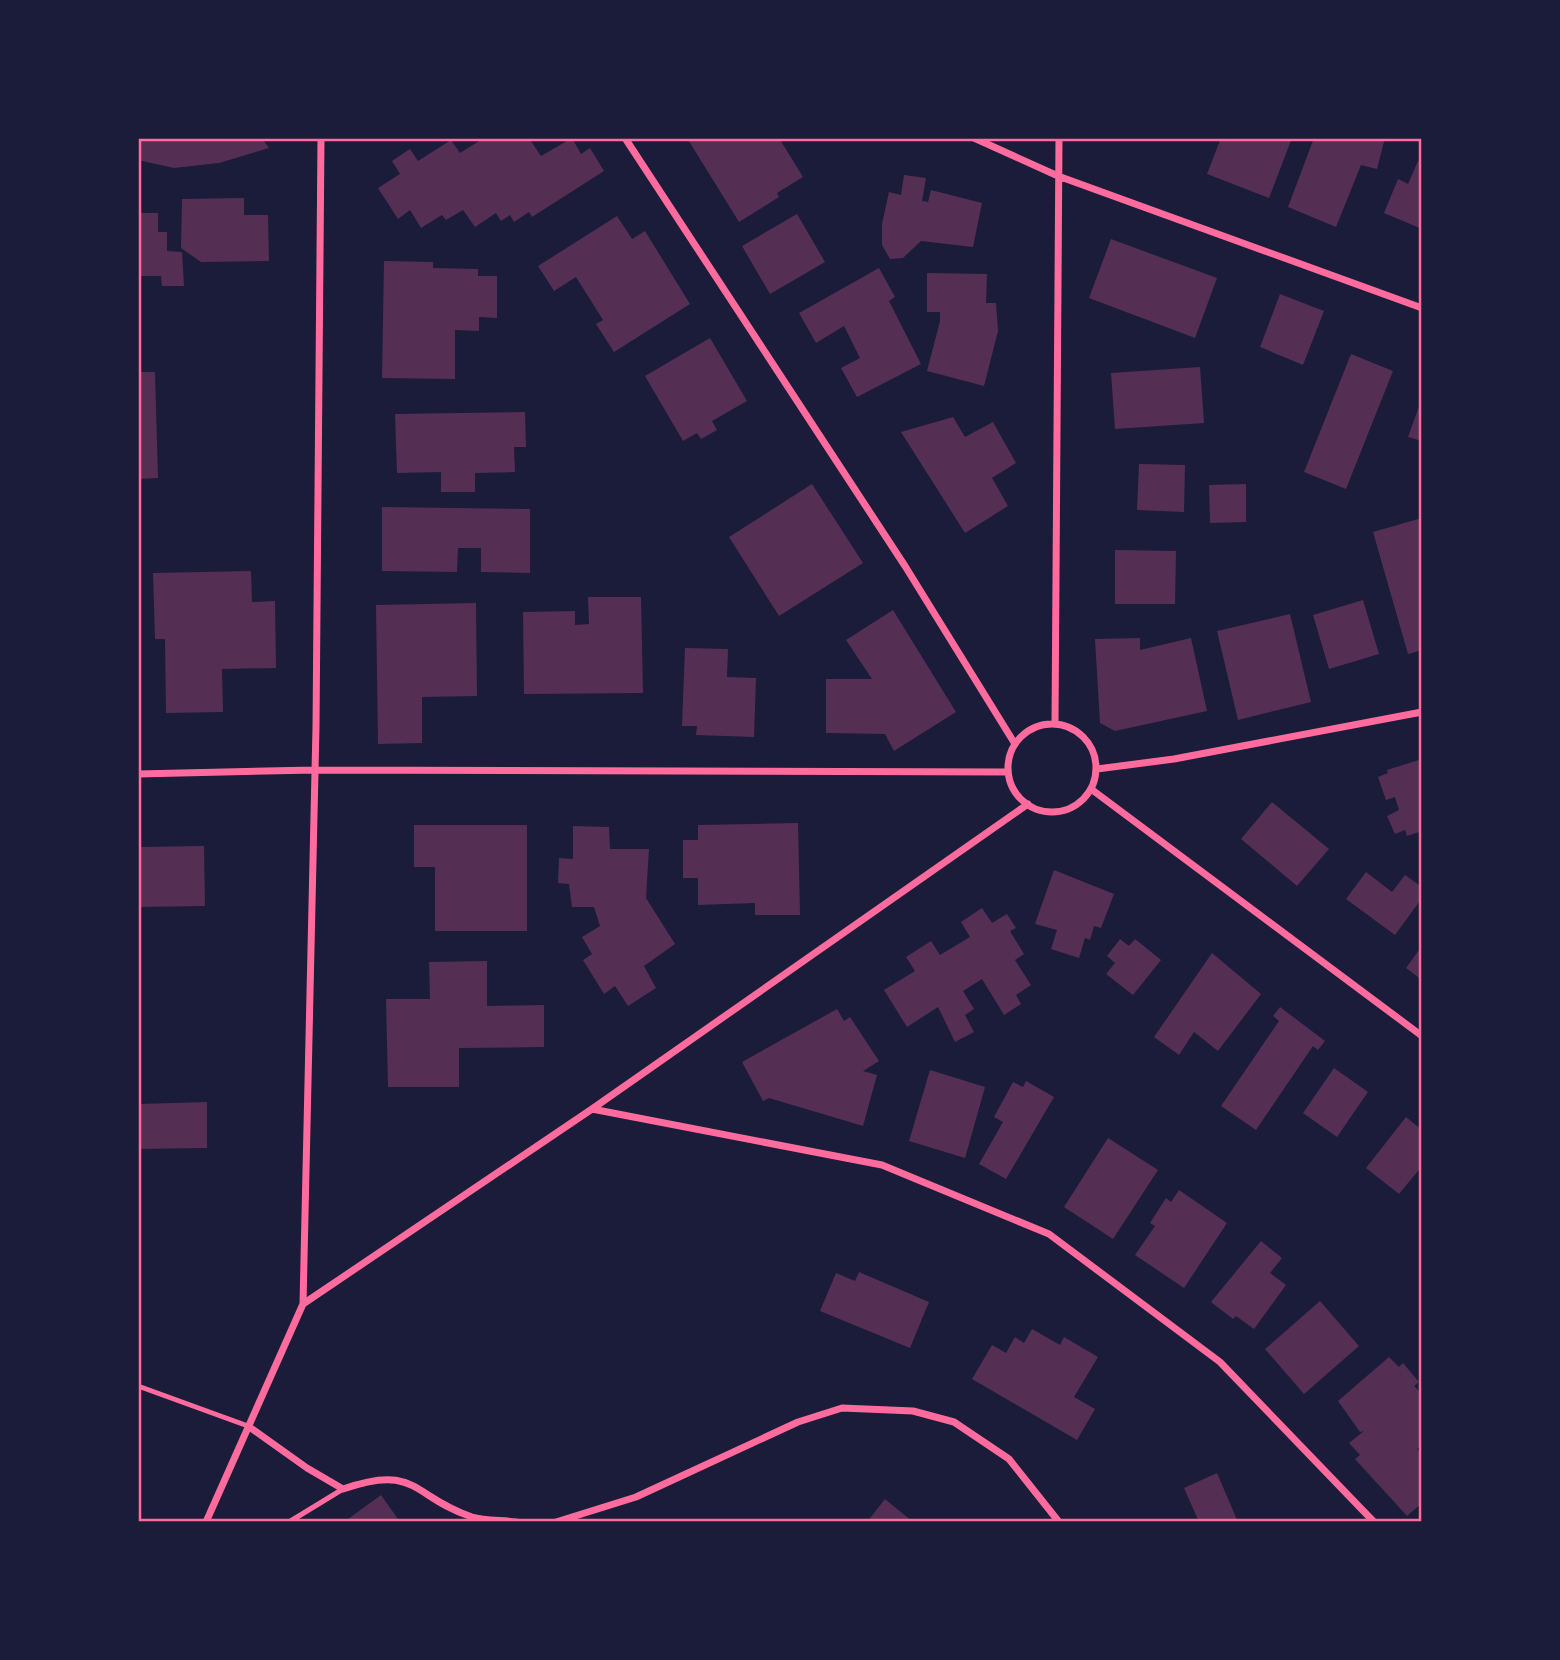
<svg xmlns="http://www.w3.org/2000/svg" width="1560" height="1660" font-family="'Roboto Condensed',sans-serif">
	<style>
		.building { fill: #542f53 }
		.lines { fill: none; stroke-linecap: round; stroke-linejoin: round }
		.service { stroke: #ff6b9d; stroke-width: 5 }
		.minor { stroke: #ff6b9d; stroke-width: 7 }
		.neatline { fill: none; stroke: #ff6b9d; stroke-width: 2.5 }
	</style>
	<rect width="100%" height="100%" fill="#1b1b3a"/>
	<path class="building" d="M138 138H262L269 148 219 163 174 168 138 160Z
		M484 138H529L541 156 572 138 581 154 590 148 604 171 532 217 529 212 514 222 510 215 501 221 496 213 475 227 463 210 446 220 442 215 421 228 410 210 398 219 378 188 400 174 392 161 410 149 418 161 451 140 460 153Z
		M687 138H779L803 177 777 193 779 197 739 222Z
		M1221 138H1292L1269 198 1207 174Z
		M1314 138H1385L1377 169 1361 165 1336 227 1288 207Z
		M1418 161 1422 163V229L1384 213 1398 179 1408 184Z
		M904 175 926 178 922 201 928 202 931 190 982 203 973 247 921 241 903 258 890 259 882 245V224L889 192 901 195Z
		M244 198V215H268L269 261 201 262 181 248 182 199Z
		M138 213H158V232H167V251L182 252 184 286H162L161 276H138Z
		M797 214 825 262 770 294 742 246Z
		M617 216 632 239 645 231 690 304 614 352 596 324 603 320 576 277 554 291 538 266Z
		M1111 239 1217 278 1195 338 1089 298Z
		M384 261 433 262V268L478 269V276H497V318L479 317V331L455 330V379L382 378Z
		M879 268 895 297 889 301 921 364 857 397 841 368 860 358 844 326 816 343 799 313Z
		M927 273 987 274 986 303H996L998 331 984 386 927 371 940 321V312H927Z
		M1280 294 1324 311 1303 365 1260 347Z
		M710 338 747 401 712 421 717 430 701 439 697 433 683 441 645 376Z
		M1351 354 1393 371 1346 489 1304 472Z
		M1200 367 1204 423 1115 429 1111 373Z
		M138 372H155L158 478 138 479Z
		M1422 398V441L1408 437Z
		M525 412 526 447H514L515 472 475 473V492H441V472L397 473 395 414Z
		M953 417 965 437 993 422 1016 463 992 478 1008 506 965 533 901 432Z
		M1139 464 1185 465 1184 512 1137 510Z
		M812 484 863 563 779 616 729 537Z
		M1246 484V522L1210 523 1209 485Z
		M382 507 530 509V573L481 572V548H458L457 572 382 571Z
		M1422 518V650L1408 654 1373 532Z
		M1115 550 1176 551 1175 604H1115Z
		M251 571 252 602 275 601 276 668 222 669 223 712 166 713 165 639H155L153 573Z
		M588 597H641L643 693 524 694 523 612 575 611V625L589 624Z
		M1363 600 1379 654 1329 669 1313 615Z
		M476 603 477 696 422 697V743L378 744 376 605Z
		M893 610 956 712 894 751 885 734 826 733V679H872L846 640Z
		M1290 614 1311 702 1238 720 1217 631Z
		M1140 638V650L1191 638 1207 711 1115 731 1100 723 1095 639Z
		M685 648 728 649 727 677 756 678 754 737 696 735 697 726H682Z
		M1422 759V831L1407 836 1405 830 1395 834 1387 816 1399 810 1395 797 1386 800 1378 777 1388 773 1387 770Z
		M1272 802 1329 849 1297 886 1241 839Z
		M798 823 800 915H755V903L698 905V878H683V840H698V825Z
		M414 825H527V931H435V867H414Z
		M573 826 609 827 610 849H649L646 898 675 944 644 966 656 988 628 1006 615 986 604 994 583 960 592 954 582 937 600 926 594 907H572L569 884 558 883 559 858 573 859Z
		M204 846 205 906 138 907V847Z
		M1054 870 1114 894 1101 928 1094 926 1090 940 1085 938 1079 958 1051 949 1057 930 1035 924Z
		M1366 872 1392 892 1405 875 1422 887V898L1395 935 1346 899Z
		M982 908 992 923 1007 914 1016 928 1010 931 1024 954 1015 960 1031 985 1016 995 1021 1004 1004 1015 982 979 963 991 974 1009 965 1015 974 1032 955 1042 938 1007 907 1027 884 990 915 971 906 957 931 941 940 955 970 937 961 922Z
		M1120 939 1129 946 1135 939 1161 960 1133 995 1106 974 1115 963 1107 956Z
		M1422 946V980L1406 968Z
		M1212 953 1261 994 1218 1051 1194 1032 1179 1055 1154 1037Z
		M487 961V1006L544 1005V1047L459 1048V1087H388L386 999H430L429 962Z
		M1280 1007 1325 1041 1318 1050 1313 1046 1256 1130 1221 1106 1279 1021 1273 1016Z
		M837 1009 844 1021 850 1017 879 1061 863 1071 877 1075 863 1126 769 1098 763 1101 742 1062Z
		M1334 1068 1368 1092 1337 1137 1303 1113Z
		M930 1070 985 1087 965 1158 909 1141Z
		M1026 1081 1054 1097 1006 1179 979 1164 1003 1122 994 1117 1013 1082 1023 1087Z
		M207 1102V1148L138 1149V1104Z
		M1406 1117 1422 1130V1166L1399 1194 1366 1168Z
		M1108 1138 1158 1170 1113 1239 1064 1207Z
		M1179 1190 1227 1223 1184 1288 1135 1255 1155 1226 1150 1223 1166 1198 1171 1202Z
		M1261 1241 1282 1258 1270 1273 1286 1285 1254 1329 1236 1316 1233 1319 1211 1302Z
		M859 1272 929 1302 910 1348 820 1311 836 1273 855 1281Z
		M1320 1301 1359 1346 1304 1394 1265 1349Z
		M1032 1329 1060 1345 1064 1337 1098 1357 1074 1397 1095 1409 1077 1440 972 1379 992 1345 1006 1353 1015 1337 1024 1343Z
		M1389 1357 1399 1367 1403 1363 1419 1382 1414 1386 1422 1394V1444L1417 1449 1422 1454V1503L1407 1516 1355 1459 1360 1455 1349 1443 1364 1431 1360 1432 1338 1401Z
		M1217 1473 1238 1522H1199L1184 1488Z
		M381 1495 400 1522H344Z
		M885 1499 913 1522H867Z"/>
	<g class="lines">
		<path class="service" d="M138 1386 248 1426
			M289 1522 343 1489"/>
		<path class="minor" d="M625 138 905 566 1015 744
			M974 138 1058 176 1422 308
			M1055 723 1059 138
			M1008 768a44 44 0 1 1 88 0a44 44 0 1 1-88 0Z
			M1097 769 1174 759 1422 712
			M138 774 314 770 1008 772
			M1091 789 1422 1036
			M592 1109 882 1165 1049 1234 1220 1362 1374 1522
			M303 1304 592 1109 1028 804
			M248 1426 307 1468 343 1489C417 1463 412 1497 472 1517 485 1521 502 1520 516 1522
			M206 1522 303 1304 316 727 321 138
			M556 1522 636 1497 798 1422 842 1408 913 1411 954 1422 1009 1459 1059 1522"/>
	</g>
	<rect width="1560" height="1660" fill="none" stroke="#1b1b3a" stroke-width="280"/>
	<rect x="140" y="140" width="1280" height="1380" class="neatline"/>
</svg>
